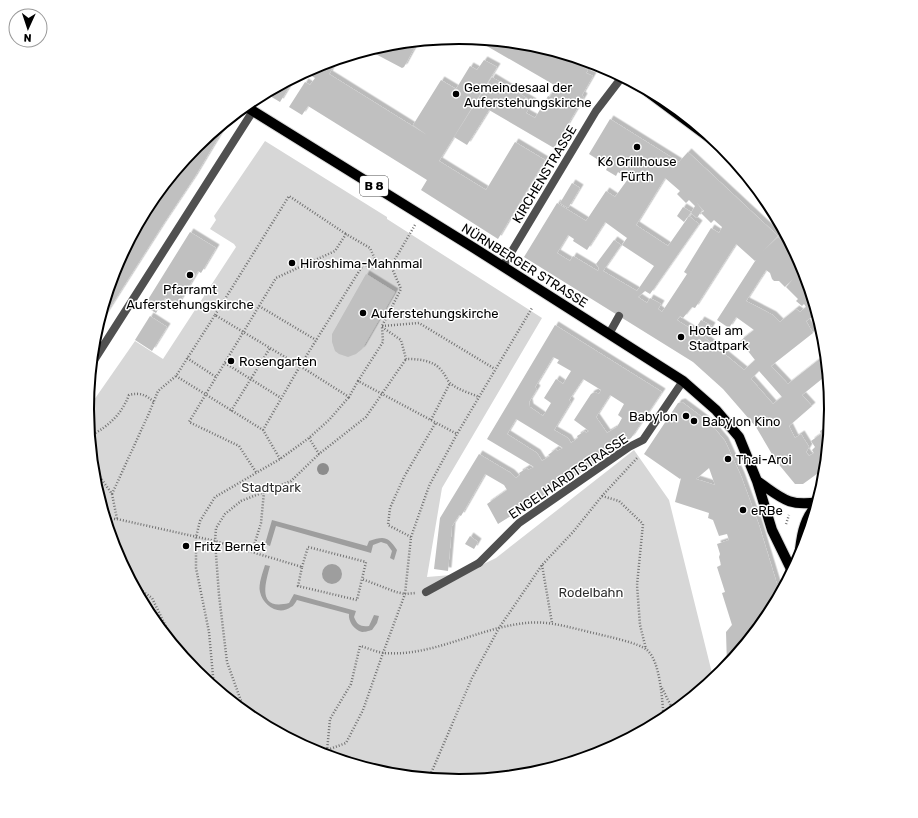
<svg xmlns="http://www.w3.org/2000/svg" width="918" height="818" font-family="Rubik,sans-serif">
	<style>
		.green { fill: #d7d7d7 }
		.water { fill: #9e9e9e }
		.building { fill: #c0c0c0; fill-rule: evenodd; filter: url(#shadow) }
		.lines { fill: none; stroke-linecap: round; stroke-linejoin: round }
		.primary-casing { stroke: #dbdbdb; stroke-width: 12 }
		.path { stroke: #727272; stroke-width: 2.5; stroke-dasharray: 1 2; stroke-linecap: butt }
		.lane { stroke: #505050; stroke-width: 8 }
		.street { stroke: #505050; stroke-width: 8 }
		.primary { stroke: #000; stroke-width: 10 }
		.tree { fill: #8c8c8c }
		.poi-dot { fill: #000; stroke: #fff; stroke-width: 1.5 }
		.labels { text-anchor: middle; stroke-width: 3; stroke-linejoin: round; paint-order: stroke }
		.shield { fill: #fff; stroke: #4c4c4c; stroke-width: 1 }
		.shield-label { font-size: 12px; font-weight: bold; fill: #000 }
		.poi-label { font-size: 13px; fill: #000; stroke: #fff; text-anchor: start }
		.street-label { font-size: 13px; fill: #000; stroke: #fff }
		.park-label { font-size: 13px; fill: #2e2e2e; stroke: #fff }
		.rim { fill: none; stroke: #000; stroke-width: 2 }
	</style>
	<defs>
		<filter id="shadow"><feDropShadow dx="3.5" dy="-3.5" stdDeviation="0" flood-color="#0004"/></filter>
	</defs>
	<rect width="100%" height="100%" fill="#fff"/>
	<path class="green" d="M265 141 387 217V219L542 318 442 488 427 577 463 574 496 558 634 450 669 500 712 673 716 677 665 718 601 753 531 774 459 781 452 780 386 774 316 753 252 718 196 672 150 615 115 551 94 481 87 410 135 341 163 359 236 247 234 244 210 229 216 220 214 216Z"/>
	<path class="water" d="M272 520 367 546 369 541C384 536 388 536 397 550L394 560 390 558 392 551 387 544 381 542 373 545 371 553 276 526 270 546 265 544Z
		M322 574a10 10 0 1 1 20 0a10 10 0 1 1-20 0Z
		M265 565 270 566C265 584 257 611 289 603L294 594 356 611 354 617C357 625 361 627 369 626L374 615 379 616 377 623 372 630C369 631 364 632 362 632 354 630 348 621 349 614L297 600C296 601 294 606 291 607 279 616 263 606 260 592 258 584 263 572 265 565Z"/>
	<path class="building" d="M459 37 466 38 463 43 453 38Z
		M473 38 532 44 555 51 588 70 586 73 593 76 582 95 584 97 554 148 489 110 467 145 454 137 492 77 533 102 526 113 535 118 548 96 550 97 556 86Z
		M418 41 404 67 402 68 368 50 387 44Z
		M343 57 341 61 338 59 329 74 427 135 413 125 441 80 456 89 470 66 477 70 484 60 497 67 439 161 486 190 515 142 545 160 498 239 421 190 427 180 308 106 302 115 289 107 305 82 310 85 315 78 307 73 310 69 317 65Z
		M295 77 280 102 265 93 268 91Z
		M230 118 194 178 162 226 97 328 115 266 150 202 178 167 182 170 198 144Z
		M610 119 679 162 688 152 778 236 763 251 778 237 795 253 803 267 818 318 815 315 806 321 813 333 771 366 788 384 826 354 828 374 802 395 812 406 789 426 795 438 801 434 809 447 806 452 809 456 814 453 812 450 815 447 811 441 821 434 820 431 830 424 825 468 803 484H795L776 461 756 427 723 389 693 362 524 257 557 203 586 221 606 191 615 197 628 179 618 172 616 176 606 170 608 166 589 154ZM665 178 680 191 677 194 686 203 689 200 695 206 691 213 697 218 702 210 697 203 704 211 701 213 711 223 714 220 722 227 719 233 711 228 684 272 687 274 662 312 658 309 661 304 650 298 647 303 638 297 645 291 650 294 699 224 689 216 668 246 636 225ZM605 222 627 238 622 245 654 266 637 291 603 271 621 245 614 240 596 264 599 268 598 271 573 256 570 261 557 253 568 235 574 239 573 241 587 250ZM736 244 755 261 757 258 717 320 729 328 736 317 754 330 740 341 755 360 744 370 705 338 712 326 701 320 694 331 677 320 680 316 683 318 692 307 695 308ZM766 270 770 273 772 279 774 281H779L785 287 793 279 786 287 798 299 796 301 802 306 804 304 806 307 800 312 796 309 780 322 773 315 746 301ZM759 371 782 397 773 404 751 379Z
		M572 183 580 188 568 208 560 203Z
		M683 207 691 212 684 222 677 216Z
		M190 232 216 248 201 273 198 271 177 306 165 298 156 313 144 306Z
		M366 274 395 292 362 349 356 354 348 357 339 354 335 351 332 342V334Z
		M150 316 167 327 152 351 135 340Z
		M555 325 662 392 631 438 580 473 498 524 487 504 507 490 504 485 485 474 461 516 459 515 452 526 448 571 434 569 440 518 479 454 511 473 516 478 520 475 519 473 527 468 528 470 534 467 487 439ZM553 357 559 360 557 363 571 371 563 384 556 379 544 398 551 403 543 416 530 407 529 402 537 389 535 387ZM583 379 601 390 599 394 595 392 591 394 574 420 589 431 586 433 585 431 577 436 578 438 571 443 568 438 554 430 571 402 569 400ZM610 395 624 404 618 415 622 418 617 427 607 433 596 417ZM516 419 534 430 563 448 557 451 556 449 548 455 550 456 542 461 537 453 507 434Z
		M682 402 710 423 725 441 741 476 759 525 780 594 768 616 727 666 726 632 732 625 722 593 725 592 717 567 721 565 719 557 720 554 717 544 729 540 727 534 719 536 713 520 708 518 709 513 675 502 681 478 680 479 644 454 678 403ZM709 468 715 485 696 479Z
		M470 536 478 542 474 549 465 544Z"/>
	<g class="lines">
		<g class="primary-casing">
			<path id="primary" d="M622 77 644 89 718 144 728 153
				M245 106 474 248 683 381 716 410 739 437 757 481 772 530 792 571
				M757 481C781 497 787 507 818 502
				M799 558C801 539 803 520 816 506"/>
		</g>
		<path class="path" d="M415 225 391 266 363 265 300 366 349 397 358 381 457 434
			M259 306 316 340
			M215 315 289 196 346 234
			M382 326 419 323 495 369
			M382 327 401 340 406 359C418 359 433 360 441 370 445 374 447 380 450 383 458 390 470 393 479 397
			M187 358 216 377
			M225 363 281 398
			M176 376 263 430 280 459
			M358 381 383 342 382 326 401 289 391 266
			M231 411 270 348
			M431 420 450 383
			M90 436C109 426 121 415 129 395 140 392 146 395 154 402
			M309 438 319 454 366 417 406 359
			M93 467 112 494 117 519
			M256 472 239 446 189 422 276 278 335 251 346 234 370 248 378 266
			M112 494 150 411 158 391 176 376 215 315 300 366 263 430
			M602 496 619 501 643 524 637 585 640 625 646 649
			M105 519H117L215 541 302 567 298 586 357 600 362 579 396 592 405 594 411 537 429 486 457 434 532 308
			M786 524 789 515
			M411 537 388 525 390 508 404 477 436 422
			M252 552 261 523 264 492 291 481 319 454
			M542 565 552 623
			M302 567 308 547 366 562 362 579
			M133 584 152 598 172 639 171 642
			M214 687 209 632 196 568V537L200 521 215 497 280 459 309 438 329 420 349 397
			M662 688 674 712
			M245 712 227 662 219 595 215 541 216 528 225 514 241 501 264 492
			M327 751 330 719 351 684 360 646C368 648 376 652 384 653 433 657 477 628 526 623 550 620 574 629 598 634 609 637 639 643 647 650 661 662 662 702 664 719
			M319 753 346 743 363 710 383 653 405 594 415 593
			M429 778 472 678 499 628 542 565 573 532 602 496 638 457"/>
		<path class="lane" d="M609 334 619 316
			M426 592 479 563"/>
		<path class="street" d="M503 266 596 111 622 77 598 64
			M91 365 253 111
			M479 563 519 523 629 447 643 440 683 381"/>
		<use href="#primary" class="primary"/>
	</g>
	<circle class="tree" cx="323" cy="469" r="6"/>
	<g class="poi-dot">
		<circle cx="456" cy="94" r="4"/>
		<circle cx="637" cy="147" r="4"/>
		<circle cx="292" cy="263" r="4"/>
		<circle cx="190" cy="275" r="4"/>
		<circle cx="363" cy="313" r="4"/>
		<circle cx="681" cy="337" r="4"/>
		<circle cx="231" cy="361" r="4"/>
		<circle cx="686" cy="416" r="4"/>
		<circle cx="694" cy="421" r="4"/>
		<circle cx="728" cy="459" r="4"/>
		<circle cx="743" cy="510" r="4"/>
		<circle cx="186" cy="546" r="4"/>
	</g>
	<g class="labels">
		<rect class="shield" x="360" y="176" width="28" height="20" rx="3"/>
		<g class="shield-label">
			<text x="374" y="190">B 8</text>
		</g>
		<g class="poi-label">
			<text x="464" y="92">Gemeindesaal der<tspan x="464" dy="15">Auferstehungskirche</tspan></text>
			<text x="637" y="166" text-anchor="middle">K6 Grillhouse<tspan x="637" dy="15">Fürth</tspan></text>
			<text x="300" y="268">Hiroshima-Mahnmal</text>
			<text x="190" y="294" text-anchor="middle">Pfarramt<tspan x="190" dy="15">Auferstehungskirche</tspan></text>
			<text x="371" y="318">Auferstehungskirche</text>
			<text x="689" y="335">Hotel am<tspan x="689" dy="15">Stadtpark</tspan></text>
			<text x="239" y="366">Rosengarten</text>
			<text x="678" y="421" text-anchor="end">Babylon</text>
			<text x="702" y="426">Babylon Kino</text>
			<text x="736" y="464">Thai-Aroi</text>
			<text x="751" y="515">eRBe</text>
			<text x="194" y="551">Fritz Bernet</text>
		</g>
		<g class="street-label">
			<text transform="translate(544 174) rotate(-59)" y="5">KIRCHENSTRASSE</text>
			<text transform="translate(525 265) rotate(32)" y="5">NÜRNBERGER STRASSE</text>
			<text transform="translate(568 476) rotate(-34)" y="5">ENGELHARDTSTRASSE</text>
		</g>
		<g class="park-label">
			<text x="271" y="492">Stadtpark</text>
			<text x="591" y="597">Rodelbahn</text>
		</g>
	</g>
	<path d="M0 0H918V818H0ZM94 409a365 365 0 1 1 730 0a365 365 0 1 1-730 0Z" fill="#fff" fill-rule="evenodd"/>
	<path class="rim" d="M94 409a365 365 0 1 1 730 0a365 365 0 1 1-730 0Z"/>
	<g transform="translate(28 28) rotate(183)"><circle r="19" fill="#ffffff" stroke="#999999"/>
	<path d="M0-3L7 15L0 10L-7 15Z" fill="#000000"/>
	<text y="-6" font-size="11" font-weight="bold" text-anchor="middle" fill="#000000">N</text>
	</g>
</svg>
